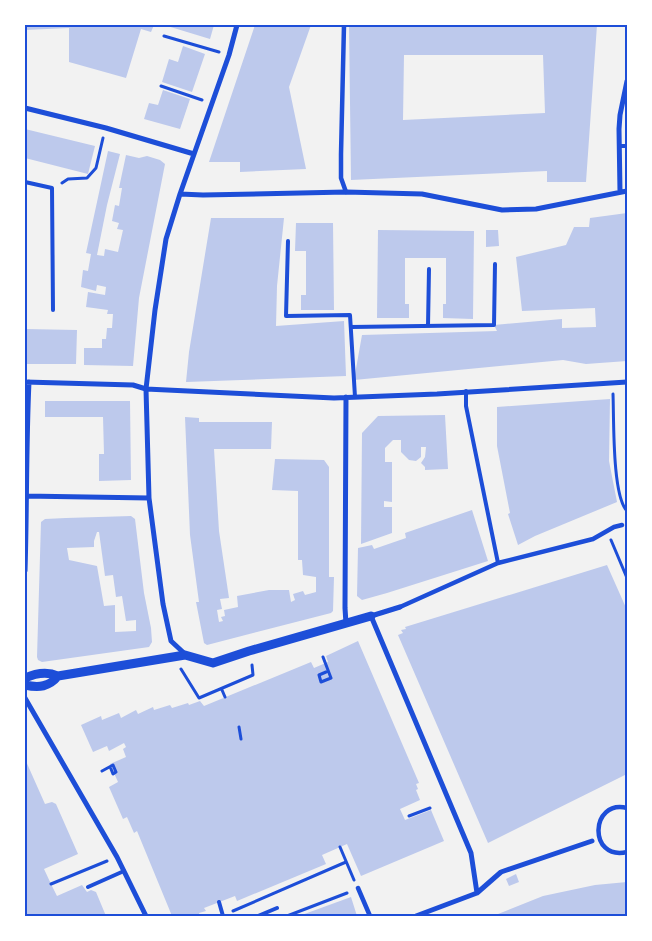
<svg xmlns="http://www.w3.org/2000/svg" width="652" height="941" font-family="'Varela Round',sans-serif">
	<style>
		.building { fill: #bdc9ec; fill-rule: evenodd }
		.lines { fill: none; stroke-linecap: round; stroke-linejoin: round }
		.path { stroke: #1d4ed8; stroke-width: 3 }
		.service { stroke: #1d4ed8; stroke-width: 4 }
		.pedestrian { stroke: #1d4ed8; stroke-width: 4.5 }
		.minor { stroke: #1d4ed8; stroke-width: 5 }
		.tertiary { stroke: #1d4ed8; stroke-width: 9 }
		.neatline { fill: none; stroke: #1d4ed8; stroke-width: 2 }
	</style>
	<rect width="100%" height="100%" fill="#f2f2f2"/>
	<path class="building" d="M25 25H154L151 32 141 29 126 78 69 62V28L25 30Z
		M164 25H214L210 39Z
		M255 25H311L289 87 306 169 240 172V162H209Z
		M349 25H597L586 182H547V171L351 180ZM404 55H543L545 113 403 120Z
		M183 46 205 54 192 92 162 82 169 59 178 62Z
		M163 90 190 99 180 129 144 119 149 103 158 105Z
		M25 129 95 146 88 174 25 158Z
		M108 151 120 154 107 205 97 255 104 256 105 249 118 252 123 230 117 229 119 223 112 221 115 205 119 206 122 188H119L126 155 139 158 147 156 160 160 165 164 139 298 133 366 84 365V348H102V339H106L107 328H112L113 314H107L108 310 86 307 88 292 105 295 106 287 97 285 96 291 81 287 83 270 88 271 91 254 86 253Z
		M627 213V361L586 364 563 360 354 380 362 335 497 331 494 325 562 319V328L596 327 595 308 522 311 516 257 566 245 574 227H589L590 218Z
		M211 218H284L277 286 276 326 344 321 346 376 186 382 189 352Z
		M296 223H333L334 310H301V295H306V251H295Z
		M378 230 474 231 473 319 443 318V304H446V258H405V304H409V318H377Z
		M486 230H498L499 246 486 247Z
		M25 329 77 330 76 364H25Z
		M610 399 609 461 617 502 535 536 518 545 508 514 510 513 497 446V407Z
		M45 401H130L131 480 99 481V454H104L103 417H45Z
		M445 415 448 469 425 470V467L421 463 425 457 426 447H421V457L416 461 409 460 401 452V440H393L385 448V462H392V502L384 501V507H392V533L361 544 362 433 378 416Z
		M185 417 199 418V422H272L271 449H214L219 531 229 598 220 599 222 609 217 610 219 622 223 621 221 617 225 616 224 610 238 607 237 596 269 590H289L291 602 295 600 293 594 303 591 305 595 316 592V577L303 575 302 560H298V491L272 490 275 459 324 460 329 467V577H334L333 611 331 613 207 645 204 643 196 602H199L190 535Z
		M472 510 488 561 387 593 362 600 357 596 358 548 372 545 374 549 406 538 405 533Z
		M131 516 135 519 144 593 151 628 152 642 149 647 42 662 38 660 37 657 41 522 45 519 66 518ZM97 532H99L105 576 113 575 116 597 122 596 126 621 136 620V631L115 632V605L104 606 97 566 69 560 67 548 94 547V541Z
		M607 565 627 610V774L488 843 398 635 403 633 401 630 406 629 405 627Z
		M358 641 419 783 416 784 418 789 416 790 420 800 400 809 405 820 431 810 444 841 361 876 347 844 322 855 326 864 237 901 235 896 204 908 206 911 199 913 200 916H172L137 831 134 833 127 817 123 819 109 787 118 782 110 764 126 757 123 749 126 747 124 743 109 751 107 746 93 752 81 725 101 716 102 720 119 713 121 718 136 710 138 714 153 707 154 710 170 705 172 708 188 703 189 705 200 701 204 706 311 662 314 668 328 662 326 656Z
		M25 759 45 804 52 802 56 804 78 854 44 869 51 884 57 896 82 885 87 892 91 890 96 892 106 916H25Z
		M516 874 519 882 509 886 506 879Z
		M627 882V916H493L543 896 595 885Z
		M351 897 357 916H299Z"/>
	<g class="lines">
		<path class="path" d="M164 36 219 52
			M161 86 202 100
			M62 183 68 179 87 178 96 168 103 138
			M613 394C614 418 612 496 627 511
			M611 540 627 578
			M323 657 331 678 321 682 319 675 326 672
			M181 669 199 698 253 675 252 665
			M222 690 225 697
			M239 727 241 739
			M102 771 113 765 116 772 113 774 111 769
			M409 816 430 808
			M340 847 354 880
			M51 884 107 861
			M233 911 346 862
			M287 916 347 893"/>
		<path class="service" d="M619 146H627
			M25 182 52 188 53 310
			M288 241 286 316 350 315 355 397
			M428 326 429 269
			M351 327 494 325 495 264
			M466 391V406L498 563
			M88 887 124 871
			M219 902 223 916
			M258 916 277 908"/>
		<path class="pedestrian" d="M344 25 341 154V178L346 192
			M400 607 498 563 593 539 614 527 622 525
			M627 808C590 799 588 861 627 852
			M358 888 370 916"/>
		<path class="minor" d="M25 108 106 128 194 154
			M620 192 619 129 620 115 627 81
			M180 194 203 195 346 192 422 194 502 210 536 209 627 191
			M25 382 133 385 146 389 334 398 437 394 627 382
			M25 496 149 498
			M25 571C27 508 26 445 29 382
			M400 607 371 616 471 853 477 893
			M346 624 345 608 346 397
			M185 654 171 641 163 604 149 498 146 389 155 310 166 239 180 194 229 55 237 25
			M25 698 117 857 146 916
			M416 916 477 893 501 872 592 841"/>
		<path class="tertiary" d="M25 678C36 673 47 671 58 676L185 655 213 663 249 651 371 616
			M25 685C39 688 49 687 58 676"/>
	</g>
	<rect width="652" height="941" fill="none" stroke="#ffffff" stroke-width="52"/>
	<rect x="26" y="26" width="600" height="889" class="neatline"/>
</svg>
